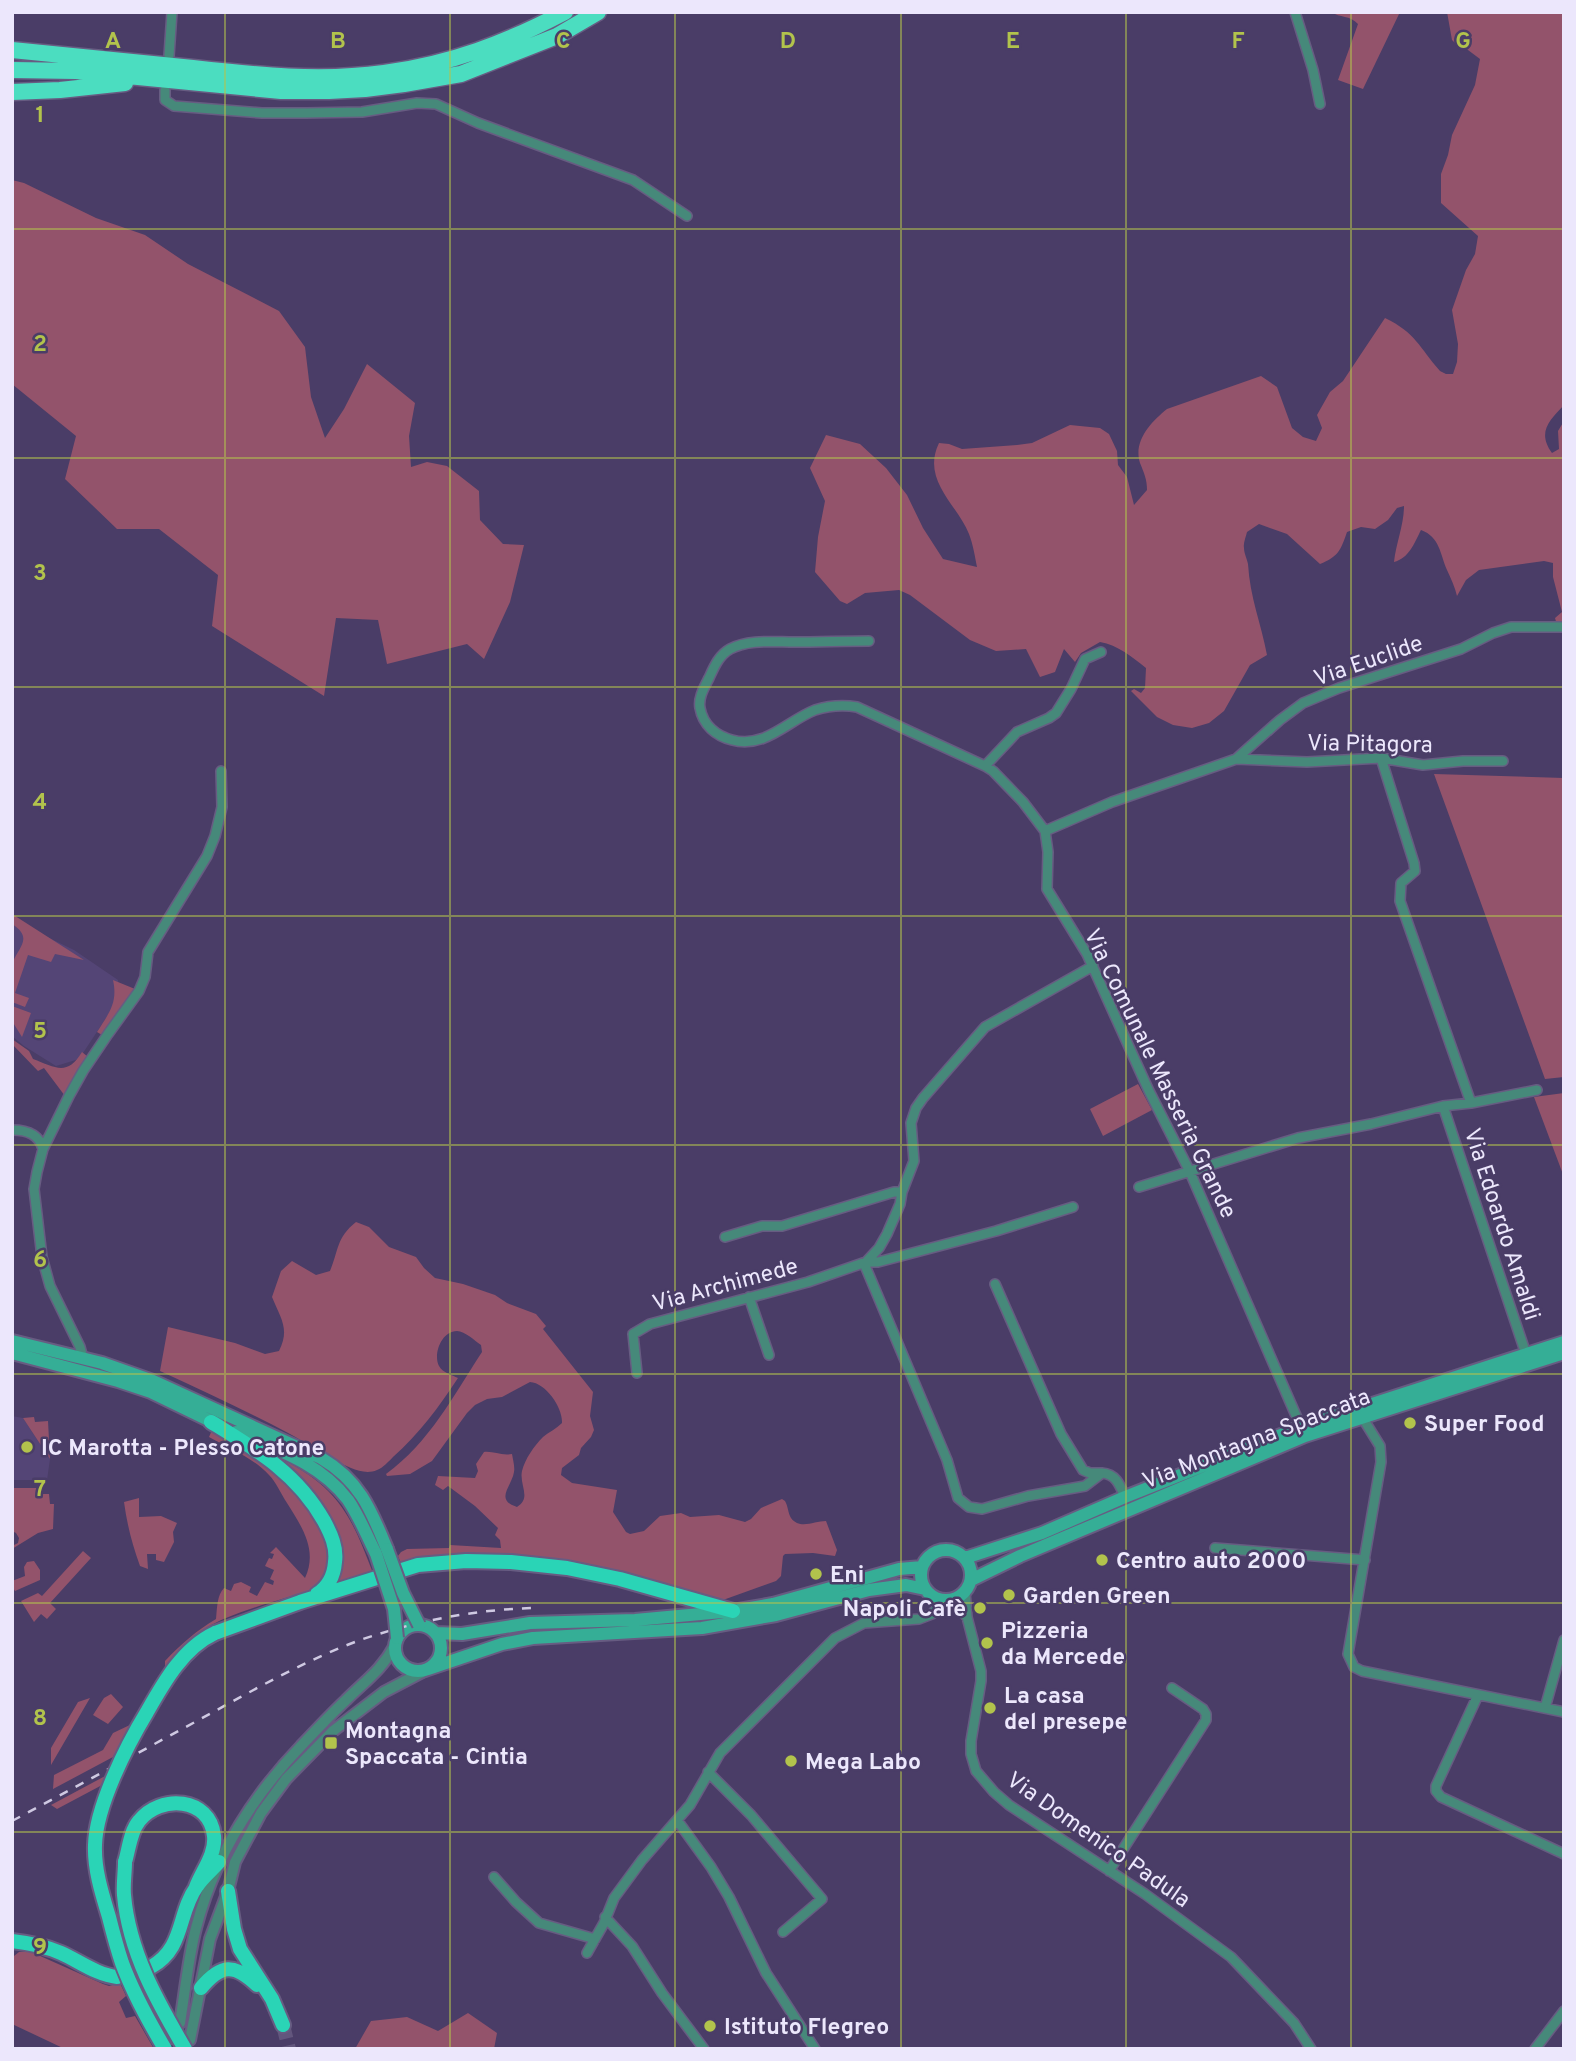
<svg xmlns="http://www.w3.org/2000/svg" width="1576" height="2061" font-family="Overpass,sans-serif">
	<style>
		.built { fill: #544576 }
		.green { fill: #93536b }
		.lines { fill: none; stroke-linecap: round; stroke-linejoin: round }
		.trunk-tunnel { stroke: #62567d; stroke-width: 14; stroke-dasharray: 14 7; stroke-linecap: butt }
		.minor-casing { stroke: #675c82; stroke-width: 12 }
		.tertiary-casing { stroke: #675c82; stroke-width: 14 }
		.secondary-casing { stroke: #675c82; stroke-width: 16 }
		.trunk-casing { stroke: #675c82; stroke-width: 18 }
		.motorway-casing { stroke: #675c82; stroke-width: 19 }
		.minor { stroke: #46897a; stroke-width: 9 }
		.tertiary { stroke: #46897a; stroke-width: 10 }
		.secondary { stroke: #35ae96; stroke-width: 12 }
		.trunk { stroke: #2ad4b6; stroke-width: 14 }
		.motorway { stroke: #4bddc0; stroke-width: 16 }
		.rail { stroke: #cfc9e2; stroke-width: 2.5; stroke-dasharray: 9 9; stroke-linecap: butt }
		.secondary-bridge-casing { stroke: #675c82; stroke-width: 16; stroke-linecap: butt }
		.trunk-bridge-casing { stroke: #675c82; stroke-width: 18; stroke-linecap: butt }
		.secondary-bridge { stroke: #35ae96; stroke-width: 12 }
		.trunk-bridge { stroke: #2ad4b6; stroke-width: 14 }
		.grid { fill: none; stroke: #b2c34c; stroke-width: 2; stroke-opacity: 0.55 }
		.poi-dot { fill: #b2c34c; stroke: #4a3d67; stroke-width: 2.5 }
		.labels { text-anchor: middle; stroke-width: 5; stroke-linejoin: round; paint-order: stroke }
		.street-label { font-size: 23px; fill: #ece7fc; stroke: #4a3d67 }
		.poi-label { font-size: 23px; font-weight: bold; fill: #ece7fc; stroke: #4a3d67; text-anchor: start }
		.grid-label { font-size: 23px; text-anchor: middle; font-weight: bold; fill: #b2c34c; stroke: #4a3d67; stroke-width: 5; stroke-linejoin: round; paint-order: stroke }
	</style>
	<rect width="100%" height="100%" fill="#4a3d67"/>
	<path class="built" d="M12 920 74 950 118 980 120 997 79 1059 56 1066 24 1046 12 1036Z
		M12 1416 23 1418 50 1459 47 1480H12Z"/>
	<path class="green" d="M1331 12H1400L1363 89 1338 80 1358 24C1350 15 1340 18 1331 12Z
		M1447 12H1564V405C1549 421 1537 432 1552 453L1559 449 1558 431 1564 421V625H1557L1555 618 1562 612 1553 577V563L1544 561 1479 570 1466 580 1457 596C1455 587 1451 579 1447 570 1440 554 1440 537 1421 530 1414 544 1409 558 1394 562 1396 543 1404 525 1404 506L1397 508 1388 520 1375 529 1361 527 1347 532C1341 550 1338 557 1320 564L1287 534 1259 524 1247 532C1246 537 1243 543 1244 548 1244 553 1247 559 1248 564 1250 598 1261 623 1267 655L1250 665 1224 711 1209 723 1192 728 1173 725 1157 717 1131 691 1134 689 1141 693 1145 688 1146 668C1132 657 1118 645 1100 642L1081 653 1075 662 1064 649 1055 672 1040 677 1026 649 996 651 970 640 910 595 899 590 865 593 847 604 840 601 815 572 818 537 825 501 810 468 826 435 860 444 886 468 907 495 923 528 943 559 977 567C975 557 973 544 969 534 957 504 921 480 939 443L949 444 962 449 1017 445 1032 443 1070 425 1100 428 1109 434 1117 451 1118 465 1127 477 1134 505 1147 490C1147 479 1144 473 1140 463 1133 441 1151 422 1167 409L1261 376 1277 387 1292 428 1303 437 1316 441 1322 428 1317 415 1330 392 1343 381 1385 318C1416 333 1419 347 1440 371L1446 374H1453L1457 362 1458 344 1452 310 1466 270 1475 254 1478 236 1441 203V174L1448 155 1452 135 1475 85 1480 59 1464 47 1456 44 1452 40Z
		M12 180 24 183 96 218 145 235 188 264 279 311 305 347 311 397 325 438 344 409 367 364 415 403 409 436 411 467 427 462 447 466 479 491 480 520 503 544 524 545 510 602 484 659 467 644 387 664 378 620 336 618 324 696 212 626 218 575 159 529H117L65 479 76 436 12 384Z
		M1434 774 1564 778V1077L1545 1079Z
		M12 914 84 960 55 954 51 962 28 955 15 993 29 998 25 1007 12 1002C12 992 10 971 13 962 18 948 34 938 12 924Z
		M113 980 135 989 102 1035 97 1032C109 1013 118 1003 113 980Z
		M12 1006 31 1013 22 1037 12 1021Z
		M12 1039 29 1051 33 1059C55 1067 67 1077 82 1052L88 1057 65 1096 44 1068 38 1071 12 1044Z
		M1138 1084 1152 1110 1103 1136 1090 1109Z
		M1564 1093V1177L1534 1097Z
		M356 1222 369 1227 389 1247 416 1257 424 1268 435 1278 463 1284 495 1295 507 1303 536 1314 546 1326 543 1329 593 1392 590 1416 594 1430 591 1437 581 1448 579 1455 562 1468 561 1475 572 1483 617 1490 613 1512 626 1532 630 1534 644 1531 660 1516 681 1513 690 1517 719 1515 745 1522 751 1519 761 1508 782 1499 785 1501C788 1506 788 1513 791 1518 800 1530 814 1521 826 1521L837 1550 835 1556 813 1553 785 1554 783 1556 781 1576 776 1581 723 1600H715L616 1571 578 1563 549 1559 402 1566 398 1556 401 1552 407 1549 449 1548 450 1545 501 1548 500 1540 495 1535 498 1528 475 1506 448 1486 443 1490 435 1485 438 1476 475 1478 478 1471 476 1464 484 1452C494 1451 501 1456 512 1454 513 1460 515 1467 514 1472 512 1486 494 1500 517 1507 532 1498 519 1485 522 1471 525 1459 534 1446 543 1437 549 1432 556 1429 562 1423 563 1408 546 1383 530 1382L502 1397 487 1399 475 1405 467 1413 432 1461 410 1474 387 1476 386 1474C429 1443 454 1395 482 1352L481 1345C475 1341 465 1331 457 1331 441 1331 433 1355 439 1366 443 1373 452 1375 458 1378 439 1407 419 1434 393 1457 389 1461 383 1468 377 1470 368 1474 359 1471 351 1468 330 1459 310 1445 290 1434 247 1411 203 1391 160 1371L168 1327 235 1343 265 1354 279 1351C290 1329 281 1319 272 1297L281 1271 292 1261 316 1275 330 1271C339 1250 336 1238 356 1222Z
		M34 1417 35 1422 48 1421 50 1459 23 1418Z
		M212 1430C231 1442 253 1454 271 1467 281 1474 289 1486 297 1495 323 1524 349 1560 309 1591 278 1601 230 1612 203 1630 188 1641 176 1654 165 1669V1661C181 1644 196 1631 216 1619 217 1608 217 1595 224 1588L231 1591 234 1584 241 1582 251 1587 249 1592 257 1596 265 1582 273 1585 274 1581 270 1579 274 1570 265 1566 269 1558 272 1559 274 1554 270 1553 276 1547 305 1578C318 1550 302 1527 287 1503 281 1494 276 1482 269 1475 254 1458 228 1448 209 1437Z
		M286 1461C340 1490 352 1518 373 1573L330 1585 341 1552 284 1464Z
		M12 1488H42V1494H49L50 1504H54L53 1529 38 1533 12 1549V1546L18 1543 19 1538 16 1533 12 1531Z
		M139 1498V1517L161 1516 177 1523 173 1532 174 1542 164 1562 156 1560V1554H147L148 1569 140 1566C132 1544 127 1524 124 1502Z
		M83 1551 91 1558 50 1603 56 1609 47 1619 41 1614 34 1622 21 1601 38 1593 42 1596Z
		M34 1561 40 1570V1580L15 1591 12 1586V1581L25 1576 24 1567 27 1562Z
		M111 1694 123 1707 108 1724 93 1715 104 1698Z
		M90 1698 51 1765V1748L78 1702Z
		M132 1724 113 1757 53 1789 54 1775 103 1750 113 1733Z
		M107 1775 104 1784 57 1809 51 1805Z
		M29 1951 103 1984 109 1986 120 1983 126 1996 119 2002 126 2018 135 2016 154 2049H65L12 2024V1961L14 1956 19 1952Z
		M468 2013 497 2033 494 2049H355L371 2021 407 2017 438 2031Z"/>
	<g class="lines">
		<path class="trunk-tunnel" d="M283 2025 289 2049"/>
		<g class="minor-casing">
			<path id="minor" d="M1295 12 1313 70 1320 104
				M169 56 172 12
				M165 90V100L174 106 262 113H306L362 112 417 103 436 104 478 123 633 180 687 216
				M869 641C844 641 819 642 794 642 774 642 748 639 730 649 719 655 714 667 709 678 704 688 698 698 700 708 703 725 716 736 732 740 765 749 787 721 815 710 828 706 844 705 857 707L985 766 993 771 1023 802 1045 831 1048 852 1047 889 1087 954 1149 1091 1190 1172 1301 1427
				M1381 758 1414 863 1415 871 1401 883 1400 901 1471 1103
				M1236 759 1307 762 1381 758 1423 765 1463 761H1503
				M985 766 1017 732 1049 718 1056 713 1071 689 1085 659 1101 652
				M1045 831 1112 802 1236 759 1280 720 1303 703 1339 688 1461 649 1493 633 1511 627H1564
				M1093 966 985 1027 923 1098 916 1108 911 1123 914 1161 902 1192 900 1204 887 1234 879 1248 866 1262V1268L947 1460 958 1498 969 1507 982 1509 1028 1496 1085 1486 1102 1473C1116 1474 1120 1485 1125 1497
				M1443 1106 1526 1354
				M12 1130C27 1130 39 1134 43 1149
				M1139 1187 1298 1138 1371 1124 1443 1106 1471 1103 1537 1090
				M725 1237 762 1226H782L894 1192H902
				M995 1284 1061 1434 1083 1470 1090 1473H1102
				M749 1297 769 1355
				M83 1358 80 1347 50 1286 42 1257 34 1189 37 1172 43 1149 69 1096 83 1071 108 1034 139 991 145 977 148 952 207 856 215 836 222 807 221 771
				M637 1373 633 1334 650 1324 808 1282 866 1262H878L996 1231 1073 1207
				M1362 1417 1380 1446 1381 1462 1348 1654 1354 1667 1362 1671 1564 1712
				M1215 1548 1365 1560
				M965 1591 967 1617 981 1671V1681L971 1741V1754L976 1771 994 1792 1009 1805 1145 1894 1231 1957 1294 2023 1311 2049
				M950 1600 967 1617
				M1478 1695 1436 1786V1791L1441 1797 1564 1854
				M1545 1708 1564 1640
				M708 1772 751 1815 822 1899 783 1932
				M677 1820 711 1867 729 1897 766 1973 815 2049
				M1109 1871 1206 1720V1714L1203 1709 1172 1688
				M494 1877 516 1902 539 1923 595 1939
				M605 1917 632 1946 662 1993 704 2049
				M587 1953 604 1923 614 1898 642 1860 690 1805 720 1753 835 1638 864 1623 919 1619 932 1614 943 1601
				M1535 2049 1564 2011"/>
		</g>
		<g class="tertiary-casing">
			<path id="tertiary" d="M180 2023C185 1992 188 1959 196 1928 214 1858 251 1798 301 1746 316 1730 330 1715 346 1700 366 1680 381 1671 395 1645
				M190 2040 210 1939 228 1891 235 1862 261 1813 286 1779 333 1731 384 1692 428 1669"/>
		</g>
		<g class="secondary-casing">
			<path id="secondary" d="M12 1341 102 1363 153 1381 321 1458C360 1481 371 1510 387 1549
				M12 1353 118 1381 151 1392 219 1425
				M236 1432C276 1449 320 1463 348 1500 359 1516 367 1536 376 1554
				M921 1575a25 25 0 1 1 50 0a25 25 0 1 1-50 0Z
				M965 1558 1042 1533 1125 1497 1301 1427 1564 1342
				M971 1580 1020 1556 1305 1436 1564 1353
				M395 1648a23 23 0 1 1 46 0a23 23 0 1 1-46 0Z
				M436 1633 462 1634 530 1623 635 1620 733 1611 773 1604 899 1569 922 1567
				M428 1669 502 1644 533 1638 702 1628 776 1615 869 1590 906 1585 925 1589"/>
		</g>
		<g class="trunk-casing">
			<path id="trunk" d="M211 1422C257 1450 297 1473 324 1521 331 1534 337 1547 335 1562 334 1575 328 1587 317 1594
				M215 1633 300 1602 418 1565 466 1561 511 1562 567 1568 620 1579 733 1611
				M125 1862C129 1849 130 1832 139 1821 160 1794 210 1797 214 1836 216 1854 202 1871 196 1887
				M228 1891 234 1929 240 1949 272 1999 283 2025
				M12 1941C30 1943 45 1946 61 1953 79 1961 97 1975 117 1977
				M151 1967C185 1948 177 1914 197 1886 203 1877 212 1870 219 1862
				M201 1988C221 1964 234 1963 257 1985"/>
		</g>
		<g class="motorway-casing">
			<path id="motorway" d="M12 50C72 56 133 62 193 68 256 75 320 82 384 73 451 64 506 43 565 12
				M12 70 76 71 281 91H329L365 89 404 84 461 74 557 36 598 12
				M12 92 60 90 125 83"/>
		</g>
		<use href="#minor" class="minor"/>
		<use href="#tertiary" class="tertiary"/>
		<use href="#secondary" class="secondary"/>
		<use href="#trunk" class="trunk"/>
		<use href="#motorway" class="motorway"/>
		<path class="rail" d="M12 1821C74 1788 134 1755 195 1722 250 1692 305 1660 363 1639 417 1621 473 1610 531 1608"/>
		<g class="secondary-bridge-casing">
			<path id="secondary-bridge" d="M387 1549 403 1593 419 1625
				M376 1554 394 1609 397 1638"/>
		</g>
		<g class="trunk-bridge-casing">
			<path id="trunk-bridge" d="M125 1862C125 1873 123 1884 124 1895 129 1952 157 2001 185 2049
				M165 2049C149 2022 133 1993 122 1963 117 1948 113 1933 109 1917 102 1894 94 1869 95 1845 96 1806 127 1745 147 1712 164 1682 183 1648 215 1633"/>
		</g>
		<use href="#secondary-bridge" class="secondary-bridge"/>
		<use href="#trunk-bridge" class="trunk-bridge"/>
	</g>
	<path class="grid" d="M225 12V2049M450 12V2049M675 12V2049M901 12V2049M1126 12V2049M1351 12V2049M12 229H1564M12 458H1564M12 687H1564M12 916H1564M12 1145H1564M12 1374H1564M12 1603H1564M12 1832H1564"/>
	<g class="poi-dot">
		<circle cx="1410" cy="1423" r="7"/>
		<circle cx="27" cy="1447" r="7"/>
		<circle cx="1102" cy="1560" r="7"/>
		<circle cx="816" cy="1574" r="7"/>
		<circle cx="1009" cy="1595" r="7"/>
		<circle cx="980" cy="1608" r="7"/>
		<circle cx="987" cy="1643" r="7"/>
		<circle cx="990" cy="1708" r="7"/>
		<rect x="324" y="1736" width="14" height="14" rx="3.5"/>
		<circle cx="791" cy="1761" r="7"/>
		<circle cx="710" cy="2026" r="7"/>
	</g>
	<g class="labels">
		<g class="street-label">
			<text transform="translate(1368 660) rotate(-19)" y="8">Via Euclide</text>
			<text transform="translate(1370 743) rotate(1)" y="8">Via Pitagora</text>
			<text transform="translate(1161 1073) rotate(64)" y="8">Via Comunale Masseria Grande</text>
			<text transform="translate(1503 1224) rotate(72)" y="8">Via Edoardo Amaldi</text>
			<text transform="translate(725 1284) rotate(-15)" y="8">Via Archimede</text>
			<text transform="translate(1256 1438) rotate(-21)" y="8">Via Montagna Spaccata</text>
			<text transform="translate(1099 1839) rotate(35)" y="8">Via Domenico Padula</text>
		</g>
		<g class="poi-label">
			<text x="1424" y="1431">Super Food</text>
			<text x="41" y="1455">IC Marotta - Plesso Catone</text>
			<text x="1116" y="1568">Centro auto 2000</text>
			<text x="830" y="1582">Eni</text>
			<text x="1023" y="1603">Garden Green</text>
			<text x="966" y="1616" text-anchor="end">Napoli Cafè</text>
			<text x="1001" y="1638">Pizzeria<tspan x="1001" dy="26">da Mercede</tspan></text>
			<text x="1004" y="1703">La casa<tspan x="1004" dy="26">del presepe</tspan></text>
			<text x="345" y="1738">Montagna<tspan x="345" dy="26">Spaccata - Cintia</tspan></text>
			<text x="805" y="1769">Mega Labo</text>
			<text x="724" y="2034">Istituto Flegreo</text>
		</g>
	</g>
	<g class="grid-label">
		<text x="113" y="48">A</text>
		<text x="338" y="48">B</text>
		<text x="563" y="48">C</text>
		<text x="788" y="48">D</text>
		<text x="1013" y="48">E</text>
		<text x="1238" y="48">F</text>
		<text x="1463" y="48">G</text>
		<text x="40" y="122">1</text>
		<text x="40" y="351">2</text>
		<text x="40" y="580">3</text>
		<text x="40" y="809">4</text>
		<text x="40" y="1038">5</text>
		<text x="40" y="1267">6</text>
		<text x="40" y="1496">7</text>
		<text x="40" y="1725">8</text>
		<text x="40" y="1954">9</text>
	</g>
	<rect width="1576" height="2061" fill="none" stroke="#ece7fc" stroke-width="28"/>
</svg>
